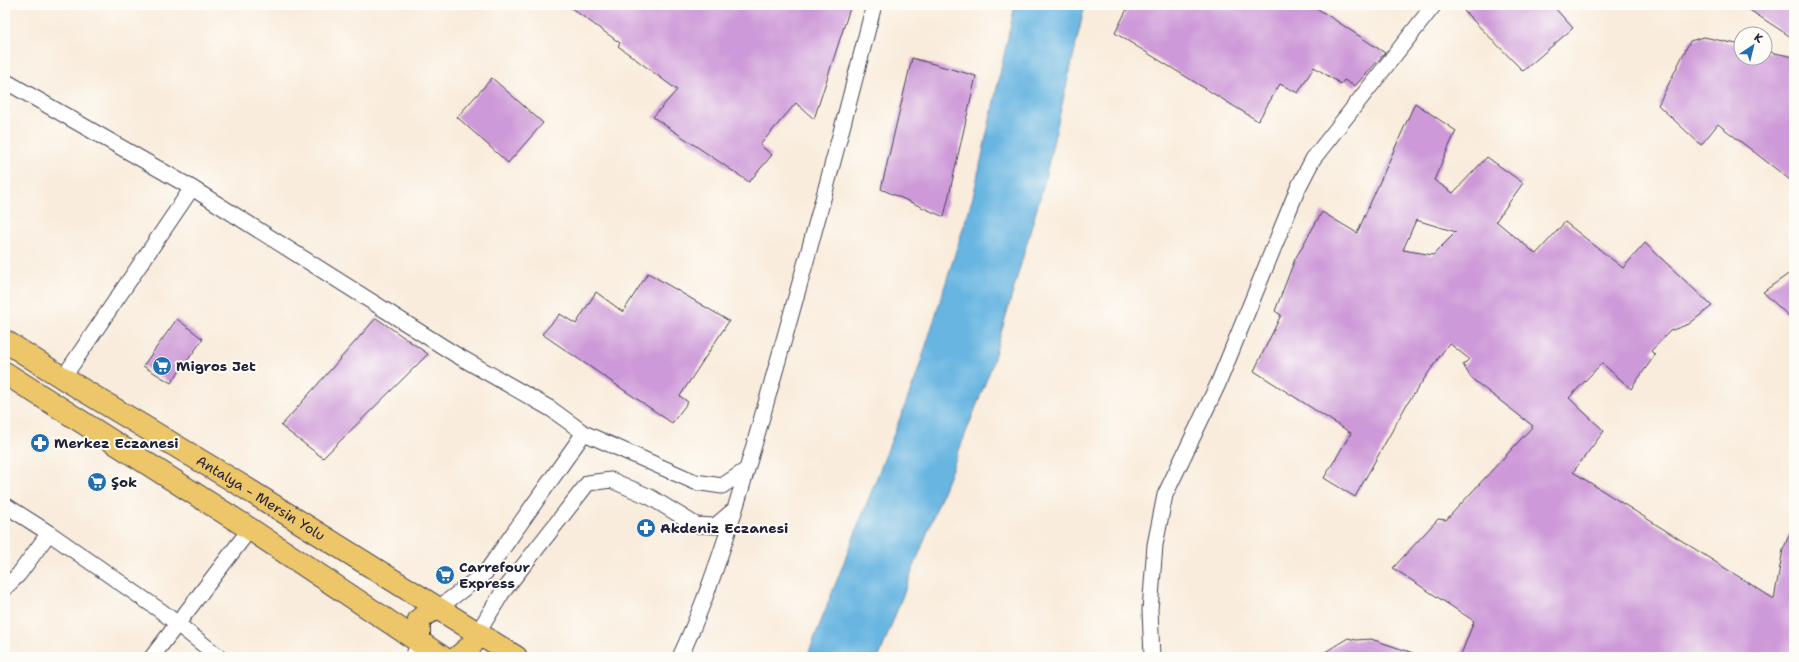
<svg xmlns="http://www.w3.org/2000/svg" width="1799" height="662" font-family="'Shantell Sans',sans-serif">
	<style>
		.water { fill: #67b5e1; stroke: #446c8e }
		.building { fill: #cd99d8; fill-rule: evenodd }
		.lines { fill: none; stroke-linecap: round; stroke-linejoin: round }
		.minor-casing { stroke: #424053; stroke-width: 17 }
		.highway-casing { stroke: #424053; stroke-width: 24 }
		.minor { stroke: #fff; stroke-width: 15 }
		.highway { stroke: #ecc669; stroke-width: 22 }
		.labels { text-anchor: middle; stroke-width: 4; stroke-linejoin: round; paint-order: stroke }
		.poi-label { font-size: 14px; font-weight: bold; fill: #22223b; stroke: #fdfcf7; text-anchor: start }
		.street-label { font-size: 14px; fill: #22223b; stroke: #fdfcf7 }
	</style>
	<rect width="100%" height="100%" fill="#fdfcf7"/>
	<filter id="ink" filterUnits="userSpaceOnUse"><feTurbulence type="fractalNoise" baseFrequency=".025" numOctaves="2"/><feDisplacementMap in="SourceGraphic" scale="8" xChannelSelector="R" yChannelSelector="G"/><feConvolveMatrix kernelMatrix="1 2 1 2 8 2 1 2 1" color-interpolation-filters="sRGB"/></filter>
	<filter id="wash" filterUnits="userSpaceOnUse"><feTurbulence type="fractalNoise" baseFrequency=".012" numOctaves="4" result="noise"/><feDisplacementMap in="SourceGraphic" scale="16" xChannelSelector="R" yChannelSelector="G"/><feGaussianBlur stdDeviation="0.9" result="paint"/><feColorMatrix in="noise" values="0 0 0 0 0 0 0 0 0 0 0 0 0 0 0 0 0 1.4 0 .05"/><feComposite in="paint" operator="in"/></filter>
	<g filter="url(#wash)">
		<rect width="100%" height="100%" fill="#f9ecdc"/>
		<path class="water" d="M1015 5H1085L1043 187 991 368 879 657H807L916 377 973 197Z"/>
		<g id="blocks">
			<path class="building" d="M567 5H851L814 119 796 103 760 145 772 155 749 182 653 117 677 90 618 46 620 43Z
				M1129 5H1312L1385 53 1355 86 1344 80 1341 84 1314 67 1298 93 1280 84 1258 121 1115 33Z
				M1471 5H1552L1573 28 1523 71 1464 11Z
				M1742 5H1794V39Z
				M1704 37 1741 45V58H1765V51L1794 57V183L1718 124 1701 145 1658 105 1690 41Z
				M912 58 976 76 944 217 881 189Z
				M492 78 543 123 508 163 457 117Z
				M1415 103 1456 131 1434 180 1453 193 1487 157 1523 183 1496 221 1536 254 1565 222 1623 268 1645 243 1712 306 1689 324 1670 331 1651 351 1655 355 1631 389 1602 363 1569 398 1604 431 1573 472 1774 599 1783 550 1794 523V657H1460L1474 621 1393 568 1438 519 1446 520 1533 426 1472 379 1463 365 1469 359 1449 343 1407 404 1355 497 1324 478 1351 433 1254 371 1281 315 1275 311 1295 259 1322 212 1357 233ZM1416 220 1456 232 1433 255 1403 250Z
				M1794 270V321L1763 292Z
				M648 273 729 321 680 396 688 402 672 423 542 334 560 314 576 324 596 292 623 312Z
				M376 318 428 354 323 458 281 426Z
				M177 319 203 339 171 383 143 366Z
				M1348 638 1356 640 1371 639 1419 655 1418 657H1317Z"/>
		</g>
	</g>
	<g filter="url(#ink)">
		<use href="#blocks" fill-opacity="0" stroke="#424053" stroke-width="1"/>
		<g class="lines">
			<g class="minor-casing">
				<path id="minor" d="M5 81 192 188 453 353 551 409 584 433
					M63 378 192 188
					M5 505 49 533 161 611 219 657
					M5 588 19 574 49 533
					M437 609 486 572 584 433 695 482 722 486 746 470
					M477 634 502 593 588 483 611 480 650 497 696 525 715 526 734 510
					M152 657 250 529
					M413 657 419 642
					M680 657C720 571 746 473 772 382 808 256 842 131 874 5
					M1152 657 1150 610 1155 545 1165 495 1218 384 1298 188 1313 159 1434 5"/>
			</g>
			<g class="highway-casing">
				<g id="highway">
					<path id="s1" d="M5 341 63 378 239 484 516 657"/>
					<path d="M5 373 250 529 442 657"/>
					<path d="M419 642V620L427 613 437 609"/>
					<path d="M458 657 471 646 477 634"/>
				</g>
			</g>
			<use href="#minor" class="minor"/>
			<use href="#highway" class="highway"/>
		</g>
	</g>
	<defs>
		<g id="supermarket-disc" transform="scale(1)"><circle r="9.5" fill="#1f6fb2" stroke="#fdfcf7"/><path d="M-6-5.5h2.5l.6 2H6L4.5 2H-2.5L-4.4-4H-6ZM-1.5 3.2a1.3 1.3 0 1 0 .1 0ZM3 3.2a1.3 1.3 0 1 0 .1 0Z" fill="#fff"/></g>
		<g id="pharmacy-disc" transform="scale(1)"><circle r="9.5" fill="#1f6fb2" stroke="#fdfcf7"/><path d="M-2-6h4v4h4v4h-4v4h-4v-4h-4v-4h4Z" fill="#fff"/></g>
	</defs>
	<g fill-rule="evenodd">
		<use href="#supermarket-disc" x="162" y="366"/>
		<use href="#pharmacy-disc" x="40" y="443"/>
		<use href="#supermarket-disc" x="97" y="482"/>
		<use href="#pharmacy-disc" x="646" y="528"/>
		<use href="#supermarket-disc" x="445" y="575"/>
	</g>
	<g class="labels">
		<g class="poi-label">
			<text x="176" y="371">Migros Jet</text>
			<text x="54" y="448">Merkez Eczanesi</text>
			<text x="111" y="487">Şok</text>
			<text x="660" y="533">Akdeniz Eczanesi</text>
			<text x="459" y="572">Carrefour<tspan x="459" dy="16">Express</tspan></text>
		</g>
		<g class="street-label">
			<text dy="5" stroke="none"><textPath href="#s1" startOffset="300">Antalya - Mersin Yolu</textPath></text>
		</g>
	</g>
	<rect width="1799" height="662" fill="none" stroke="#fdfcf7" stroke-width="20"/>
	<g transform="translate(1753 46) rotate(35)"><circle r="19" fill="#fdfcf7" stroke="#a5a5ac"/>
	<path d="M0-3L7 15L0 10L-7 15Z" fill="#1f6fb2"/>
	<text y="-6" font-size="11" font-weight="bold" text-anchor="middle" fill="#22223b">K</text>
	</g>
</svg>
